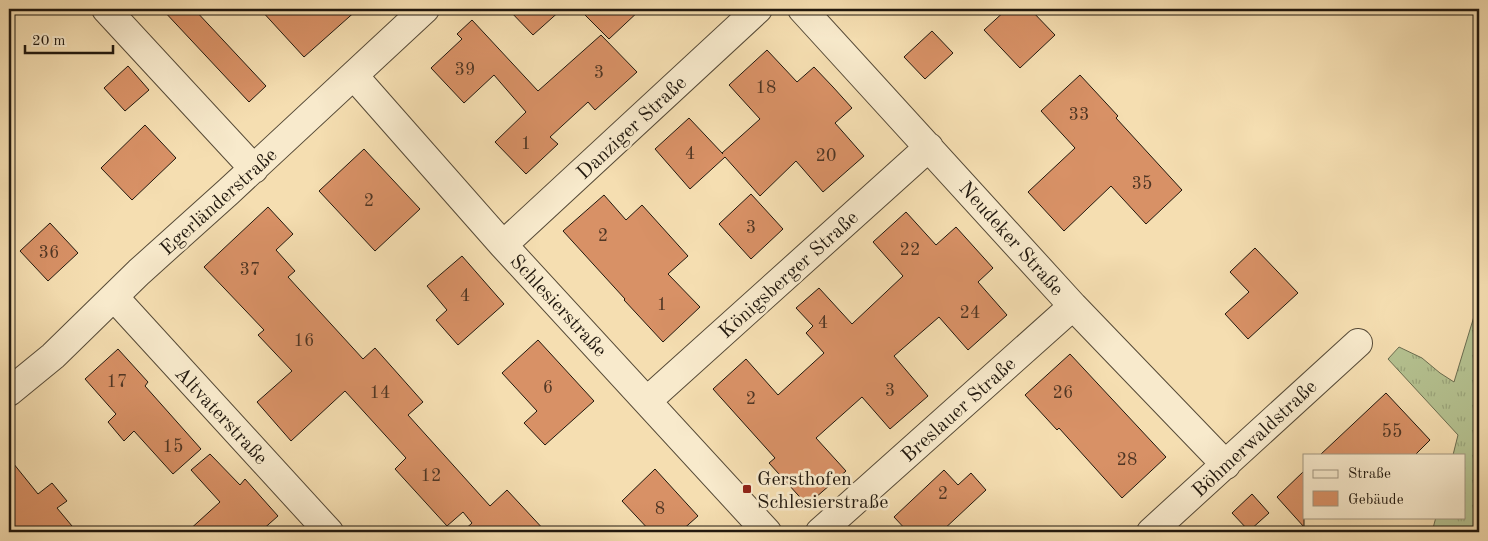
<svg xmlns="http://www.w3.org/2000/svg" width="1488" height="541" font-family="'Old Standard TT',serif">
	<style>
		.grass { fill: url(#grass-tufts); stroke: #6b6d50 }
		.building { fill: #d89166; stroke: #21180e }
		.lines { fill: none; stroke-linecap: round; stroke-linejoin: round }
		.minor-casing { stroke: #564a37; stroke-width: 30 }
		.minor { stroke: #f8eacc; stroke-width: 28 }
		.poi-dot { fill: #8f2418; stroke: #f8eacc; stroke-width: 2 }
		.labels { text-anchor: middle; stroke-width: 5; stroke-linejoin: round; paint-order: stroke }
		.number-label { font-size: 18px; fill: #4f3624 }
		.street-label { font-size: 20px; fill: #21180e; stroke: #f8eacc }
		.poi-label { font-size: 20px; fill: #21180e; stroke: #f8eacc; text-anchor: start }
	</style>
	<defs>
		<pattern id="grass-tufts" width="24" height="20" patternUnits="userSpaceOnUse" patternTransform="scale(1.25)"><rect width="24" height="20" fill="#b5c291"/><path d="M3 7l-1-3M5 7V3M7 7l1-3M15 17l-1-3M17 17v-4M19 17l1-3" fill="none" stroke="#9ba67c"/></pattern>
	</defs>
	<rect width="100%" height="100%" fill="#f5deb1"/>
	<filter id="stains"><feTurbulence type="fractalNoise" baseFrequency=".004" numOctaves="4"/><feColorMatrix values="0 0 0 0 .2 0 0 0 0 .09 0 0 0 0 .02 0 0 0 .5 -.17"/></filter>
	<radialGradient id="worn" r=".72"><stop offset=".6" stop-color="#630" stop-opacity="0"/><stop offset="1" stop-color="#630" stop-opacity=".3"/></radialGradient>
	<path class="grass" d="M1479 300V532H1432L1436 517H1464V455H1453L1458 435 1388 359 1399 347 1422 358 1440 373 1454 382Z"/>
	<path class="building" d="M162 9H194L266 86 249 102Z
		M260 9H358L304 57Z
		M508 9H562L533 35Z
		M579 9H641L609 39Z
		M1007 9H1030L1055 35 1020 68 984 30Z
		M472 20 538 91 601 35 637 72 595 110 588 102 550 137 558 144 526 174 495 142 526 112 494 75 464 103 431 68 462 39 457 34Z
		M932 31 953 53 925 79 904 57Z
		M767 50 797 82 814 67 833 87 852 108 835 123 864 156 823 192 796 161 760 196 725 157 690 189 655 149 689 118 723 154 722 153 760 119 729 85Z
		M128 66 149 90 125 111 104 88Z
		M1080 75 1118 116 1116 118 1182 190 1146 224 1111 186 1064 231 1028 192 1075 148 1041 111Z
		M145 125 176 158 132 200 101 168Z
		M364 149 420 209 375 251 319 191Z
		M751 194 783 229 751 259 719 224Z
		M604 195 626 220 642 205 688 256 668 274 700 307 663 342 624 300 625 299 563 231Z
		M268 207 293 234 276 250 295 271 288 277 363 359 375 348 423 402 408 415 490 506 507 490 546 532H462L472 523 463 512 447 526 395 469 406 458 345 391 291 441 257 402 292 371 258 335 264 330 204 267Z
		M906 212 936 245 956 227 993 268 978 282 1007 315 968 350 939 317 894 356 928 396 890 429 862 397 816 438 846 471 807 505 769 463 775 458 713 389 746 359 778 395 824 353 806 333 813 326 796 308 819 288 852 324 903 276 873 242Z
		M50 223 78 253 48 281 20 251Z
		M1255 248 1298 293 1248 339 1225 314 1249 292 1230 272Z
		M462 256 504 304 458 345 436 320 447 310 427 286Z
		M538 340 594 401 545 445 524 423 537 411 502 373Z
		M118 349 148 382 145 386 201 449 173 474 134 431 124 441 108 422 116 414 85 379Z
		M1070 354 1166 457 1122 498 1059 428 1057 430 1025 395Z
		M1386 393 1430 440 1415 455H1320Z
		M210 454 240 485 245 479 278 516 260 532H187L220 502 191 470Z
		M9 458 38 494 52 483 67 501 57 508 77 532H9Z
		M655 469 698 516 680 532H651L622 501Z
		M944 470 958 485 971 473 986 490 941 532H908L894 517Z
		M1304 471V527L1277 497Z
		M1252 494 1269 513 1249 531 1232 513Z"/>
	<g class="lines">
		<g class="minor-casing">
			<path id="minor" d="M106 9 254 169
				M802 9 1073 306 1226 465
				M354 76 503 245 767 532
				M503 245 758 9
				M114 297 329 532
				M9 392 53 356 139 272 228 192 425 9
				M647 401 929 147
				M820 532 1073 306
				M1151 532 1358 343"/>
		</g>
		<use href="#minor" class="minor"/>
	</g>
	<rect class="poi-dot" x="742" y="484" width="10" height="10" rx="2.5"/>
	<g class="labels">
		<g class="number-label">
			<text x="465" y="75">39</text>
			<text x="599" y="78">3</text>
			<text x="766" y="93">18</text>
			<text x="1079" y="120">33</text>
			<text x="526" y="149">1</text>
			<text x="690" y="159">4</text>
			<text x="826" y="161">20</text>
			<text x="1142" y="189">35</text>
			<text x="369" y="206">2</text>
			<text x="751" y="233">3</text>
			<text x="603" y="241">2</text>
			<text x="910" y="255">22</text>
			<text x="49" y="258">36</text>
			<text x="250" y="275">37</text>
			<text x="465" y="301">4</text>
			<text x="662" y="310">1</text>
			<text x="970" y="318">24</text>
			<text x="823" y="328">4</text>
			<text x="304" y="346">16</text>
			<text x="117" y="387">17</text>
			<text x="548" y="393">6</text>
			<text x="890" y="396">3</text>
			<text x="380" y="398">14</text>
			<text x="1063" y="398">26</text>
			<text x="751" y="404">2</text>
			<text x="1392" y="437">55</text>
			<text x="173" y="452">15</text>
			<text x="1127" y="465">28</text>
			<text x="431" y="481">12</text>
			<text x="943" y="499">2</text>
			<text x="660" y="514">8</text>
		</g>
		<g class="street-label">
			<text transform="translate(631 127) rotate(-43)" y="7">Danziger Straße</text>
			<text transform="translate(218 201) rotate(-42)" y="7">Egerländerstraße</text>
			<text transform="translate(1012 238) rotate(48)" y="7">Neudeker Straße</text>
			<text transform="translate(788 274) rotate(-42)" y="7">Königsberger Straße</text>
			<text transform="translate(559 305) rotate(47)" y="7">Schlesierstraße</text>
			<text transform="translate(958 409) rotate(-42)" y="7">Breslauer Straße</text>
			<text transform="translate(222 415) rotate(47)" y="7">Altvaterstraße</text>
			<text transform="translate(1254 438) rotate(-43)" y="7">Böhmerwaldstraße</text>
		</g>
		<g class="poi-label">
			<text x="757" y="485">Gersthofen<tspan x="757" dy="23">Schlesierstraße</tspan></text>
		</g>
	</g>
	<rect width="1488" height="541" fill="none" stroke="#f5deb1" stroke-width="30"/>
	<rect x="10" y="10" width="1468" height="521" fill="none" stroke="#21180e" stroke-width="2.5"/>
	<rect x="15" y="15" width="1458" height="511" fill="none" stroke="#21180e"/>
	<rect x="1303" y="454" width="162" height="65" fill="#f8eacc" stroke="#a29680"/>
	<rect x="1313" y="470" width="25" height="8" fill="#f8eacc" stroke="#a29680"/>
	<text x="1348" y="478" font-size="15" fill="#21180e">Straße</text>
	<rect x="1313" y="491" width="25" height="15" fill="#d89166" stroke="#a29680"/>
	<text x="1348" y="504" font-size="15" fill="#21180e">Gebäude</text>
	<path d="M25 45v8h88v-8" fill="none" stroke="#21180e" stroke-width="2.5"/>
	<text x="32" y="45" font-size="15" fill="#21180e" stroke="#f8eacc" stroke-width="4" paint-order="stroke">20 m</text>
	<rect width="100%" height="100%" filter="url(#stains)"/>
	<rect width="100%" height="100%" fill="url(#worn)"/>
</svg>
